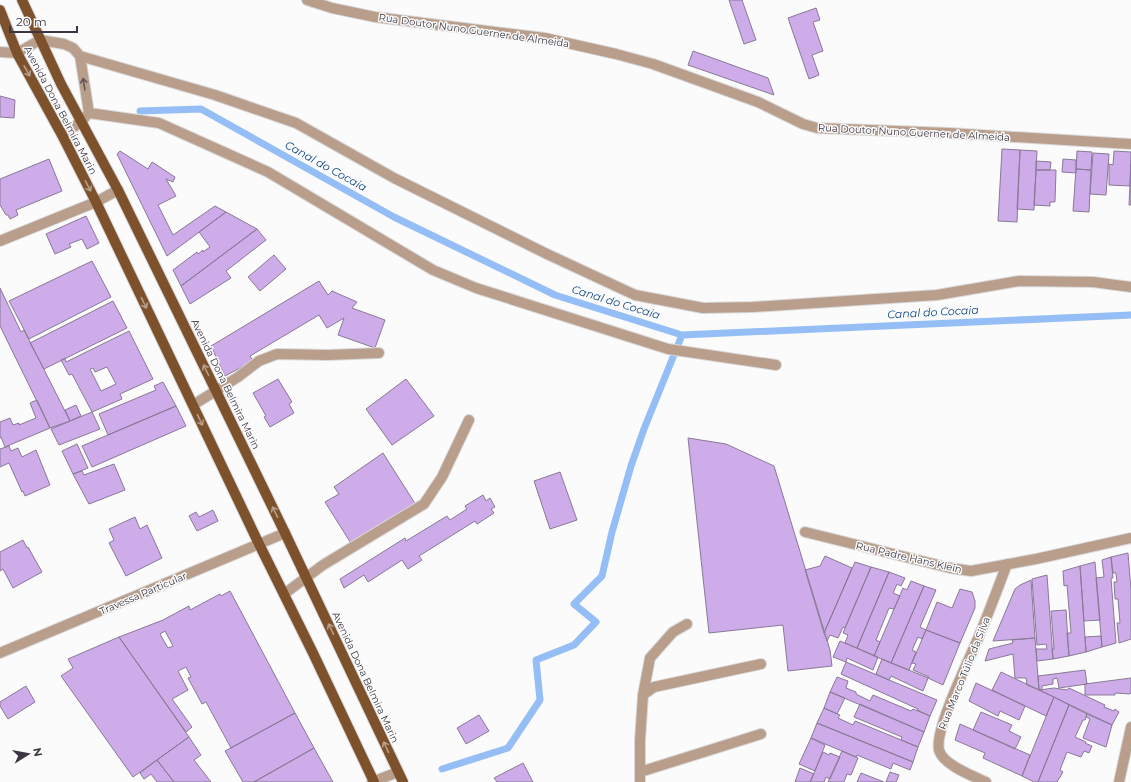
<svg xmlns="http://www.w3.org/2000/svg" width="1131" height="782" font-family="Montserrat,sans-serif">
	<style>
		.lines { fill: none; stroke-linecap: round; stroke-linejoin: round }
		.stream { stroke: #95bef7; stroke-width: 7 }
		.building { fill: #cdace9; stroke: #897997; fill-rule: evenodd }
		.lane-casing { stroke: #d9d8da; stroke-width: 12 }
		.street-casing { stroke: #d9d8da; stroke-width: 12 }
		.primary-casing { stroke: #d9d8da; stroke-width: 12 }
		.lane { stroke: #b99e8b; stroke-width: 10 }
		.street { stroke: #b99e8b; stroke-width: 10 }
		.primary { stroke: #7e512d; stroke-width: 10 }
		.oneway { stroke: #b69e8a }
		.oneway2 { stroke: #625558 }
		.labels { text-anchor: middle; stroke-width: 3; stroke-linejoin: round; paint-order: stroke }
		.street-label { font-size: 10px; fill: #3c3642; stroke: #fbfbfb }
		.water-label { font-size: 11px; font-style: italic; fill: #0d4485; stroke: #fbfbfb }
	</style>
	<rect width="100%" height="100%" fill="#fbfbfb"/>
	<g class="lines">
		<path class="stream" d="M140 111 201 109 394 217 555 295 682 335 1131 315
			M442 769 508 748 540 700 536 660 574 645 596 622 574 604 602 576 612 532 631 466 644 429 682 335"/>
	</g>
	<path class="building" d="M729 0H742L756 40 744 44Z
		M816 8 820 20 813 22 823 51 812 55 819 75 809 79 788 18Z
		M693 51 768 78 774 95 688 65Z
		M0 96 15 100 14 118 0 117Z
		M1002 149 1020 150 1017 222 998 221Z
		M1020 150 1037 151 1034 210 1017 209Z
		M120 151 148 169 152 162 175 177 173 182 166 179 176 196 158 205 173 235 215 206 226 212 167 256 117 154Z
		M1077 151 1092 152 1091 170 1076 169Z
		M1114 151 1131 152 1130 186 1109 185V164L1113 165Z
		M1093 153 1109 154 1106 195 1090 194Z
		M49 159 62 191 16 210 18 215 10 219 8 215H6L0 205V179Z
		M1063 159 1076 160V173L1062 172Z
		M1036 161 1051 162 1050 170H1036Z
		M1131 164V205H1129Z
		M1076 169 1091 170 1089 212 1073 211Z
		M1036 170H1056L1055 202H1050V206L1034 205Z
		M226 212 257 229 181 286 173 270 197 252 198 254 203 250V252L210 247 199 232Z
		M86 216 99 243 87 249 82 239 69 244 71 247 55 254 46 234Z
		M257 229 266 240 226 271 231 278 190 304 181 286Z
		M274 255 286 269 260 291 248 277Z
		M92 261 111 297 29 339 9 301Z
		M319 281 328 295 332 291 357 302 352 308 385 320 375 348 338 335 344 318 327 328 319 315 250 356 253 361 225 376 211 346Z
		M0 288 21 332 24 330 70 421 50 428 0 326Z
		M113 301 127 328 44 369 30 343Z
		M129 331 153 379 120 394 122 399 92 412 72 374 69 375 61 360 65 358 66 362ZM107 367 116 384 101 391 90 369 93 368 95 372Z
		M278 379 292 402 289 404 294 413 270 427 264 417 266 416 253 393Z
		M406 379 434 416 392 445 366 409Z
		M163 382 176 406 108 435 99 414 156 390 154 386Z
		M37 400 50 428 5 447 1 437 0 438V422L10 418 13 425 19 423V425L36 418 30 403Z
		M76 405 81 416 70 421 65 410Z
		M176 406 186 426 92 467 82 446Z
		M92 412 100 429 59 445 51 429Z
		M688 438 726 444 774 466 830 650 832 666 788 671 783 625 709 633Z
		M77 444 88 468 73 474 62 451Z
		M9 446 11 451 18 448 22 457 36 450 50 485 25 496 23 491 22 492 9 463 0 467V449Z
		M383 453 416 505 352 545 325 502 339 494 334 487Z
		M114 464 125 490 89 504 73 474 82 471 84 475Z
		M560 472 577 520 550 529 534 481Z
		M483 495 486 501 490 498 495 507 491 509 494 513 477 524 475 521 419 556 422 560 408 569 402 560 368 582 364 575 344 588 340 579 405 538 406 541 447 516 450 520 467 509 465 506Z
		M213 510 218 521 197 531 189 516 196 512 199 517Z
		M135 517 140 529 147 525 162 558 126 576 109 543 114 540 109 529Z
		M23 540 27 548 28 547 42 572 13 588 3 569 0 571V552Z
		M1128 553 1131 590V639L1119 643 1117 623H1120L1118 599H1115L1114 582H1117L1116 573H1113L1111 557Z
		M825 556 852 568 824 633 805 570 820 566Z
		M1111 557 1113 578H1111L1116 643 1102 647 1096 578 1104 577 1102 560Z
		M855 562 871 567 845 628 843 627 838 638 830 635 827 641 824 633Z
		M1095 562 1100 620 1084 621 1080 566Z
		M1080 566 1086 652 1069 656 1067 633H1071L1067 585 1064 586 1063 571Z
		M871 567 889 572 857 648 845 643 848 635 843 633Z
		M889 572 905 578 901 586 897 584 893 593 900 596 894 609 889 608 876 640 880 642 874 656 857 648Z
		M1047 575 1053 659 1037 661 1036 649H1047L1046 644 1037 645 1032 579Z
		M1031 580 1035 638 993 641 1015 589 1020 585Z
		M911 581 924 586 891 663 874 656 903 588 907 590Z
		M924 586 936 590 920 627 926 630 922 639 918 637 912 650 916 652 909 670 891 663Z
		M960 589 972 592 975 601V608L960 643 926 630 937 602 952 608Z
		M230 591 295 713 231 748 206 702 202 704 188 678 191 677 186 667 178 671 188 690 172 699 192 727 186 732 119 637 163 620 189 606 190 610 220 594 221 596ZM165 631 173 646 168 648 160 634Z
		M1066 610 1069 656 1053 659 1052 649H1054L1051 611Z
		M926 630 960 643 943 685 928 678 929 677 913 670 916 664 912 663Z
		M1101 636 1102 647 1086 652 1085 637Z
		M119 637 189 737 133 777 61 676 73 668 68 659Z
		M1035 638 1039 690 1027 685 1026 678H1015L1013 654 985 661 989 649 1013 643 1012 640Z
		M840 641 878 657 873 670 847 658 846 662 833 657Z
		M882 659 928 678 923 691 891 676 889 680 876 674Z
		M846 662 937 700 930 716 917 710 918 709 841 674Z
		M1085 670 1087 684 1059 688 1057 678 1053 679V684L1042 686V690H1039L1038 676Z
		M1001 672 1054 697 1046 716 992 690Z
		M837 677 848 681 846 688 856 692V694L870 701 873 695 911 711 913 709 930 716 924 732 830 692Z
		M1131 678V692L1130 694 1115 693V695H1085V684Z
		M976 683 1025 706 1019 720 1000 711 998 716 969 701Z
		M26 686 35 702 8 719 0 706V702Z
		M1054 688 1067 690 1069 688 1105 705 1104 707 1114 711 1115 709 1119 712 1112 725 1039 690Z
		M830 692 845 698 837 714 824 708Z
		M1054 697 1069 705 1038 782H1034L1022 776Z
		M860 704 924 732 918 747 901 740 902 737 854 717Z
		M1069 705 1087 714 1085 720H1083L1075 737 1086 742 1085 743 1092 746 1089 753 1084 751 1081 757 1067 752 1060 770 1063 772 1057 782H1038Z
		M824 708 840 715 838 718 853 725 855 721 918 747 913 762 817 723Z
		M981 712 1012 725 1009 731 1021 737 1015 749 973 730Z
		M295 713 314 748 254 782H243L225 751Z
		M1087 714 1112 725 1106 747 1083 738 1090 719 1086 717Z
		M479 715 489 731 466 744 457 728Z
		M817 723 913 762 910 770 893 763 891 769 857 755 856 757 811 738Z
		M960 724 1030 755 1022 776 983 758 985 753 955 740Z
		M189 737 201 755 194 760 211 782H174L157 760Z
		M811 738 825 745 815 771 799 764Z
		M314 748 333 782H254Z
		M842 751 858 758 851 775 847 774 844 782H828Z
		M823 752 829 755 830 753 840 757 830 779 826 777 824 782H810Z
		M157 760 174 782H157L151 774 144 779 140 773Z
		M523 763 533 782H497L494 778Z
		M800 768 814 774 810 782H795Z
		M890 772 899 775 896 782H886Z
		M861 773 884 782H857Z"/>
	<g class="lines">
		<g class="lane-casing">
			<path id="lane" d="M193 405 238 377 259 361 277 354 328 355 379 353
				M284 594 323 565 424 504 442 477 469 420
				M643 695 650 658 673 632 687 624
				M640 772 761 734
				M640 782V740L643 695 654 687 761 664"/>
		</g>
		<g class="street-casing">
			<path id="street" d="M307 0 332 8 375 17 545 38 616 54 653 64 758 102 803 124 817 128 949 133 1131 144
				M0 52 17 53 40 40 64 44 73 48 80 56 215 95 296 123 394 178 547 254 635 295 703 308 753 307 937 295 1019 281 1093 282 1131 287
				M80 56 89 113
				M89 113 159 123 268 172 433 270 476 288 668 349 776 365
				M62 135 81 122 86 116
				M0 241 96 202 118 190
				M805 532 950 568 971 571 1036 559 1131 538
				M0 653 285 533
				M372 782 398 772
				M986 782C973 776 943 765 939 750 934 730 970 658 979 636 989 612 998 588 1007 564
				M1119 782 1131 727"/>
		</g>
		<g class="primary-casing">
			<path id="primary" d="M22 0 61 84 118 190 216 391 285 533 403 782
				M0 10 17 53 62 135 96 202 259 544 313 653 374 782"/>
		</g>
		<use href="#lane" class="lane"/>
		<use href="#street" class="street"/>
		<use href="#primary" class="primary"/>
	</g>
	<defs><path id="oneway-shaft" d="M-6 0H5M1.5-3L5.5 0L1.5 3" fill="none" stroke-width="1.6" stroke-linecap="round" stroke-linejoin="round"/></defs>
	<g class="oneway">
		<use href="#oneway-shaft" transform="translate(27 71) rotate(61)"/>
		<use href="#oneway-shaft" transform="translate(88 186) rotate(63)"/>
		<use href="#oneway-shaft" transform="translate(144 303) rotate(64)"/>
		<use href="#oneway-shaft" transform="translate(206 370) rotate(-116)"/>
		<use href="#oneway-shaft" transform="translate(200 420) rotate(65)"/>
		<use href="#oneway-shaft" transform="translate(275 512) rotate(-116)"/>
		<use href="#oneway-shaft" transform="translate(331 629) rotate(-115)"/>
		<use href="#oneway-shaft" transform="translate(386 747) rotate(-115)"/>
	</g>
	<use class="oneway2" href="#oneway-shaft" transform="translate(84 84) rotate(-99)"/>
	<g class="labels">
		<g class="street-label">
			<text transform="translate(474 30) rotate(8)" y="4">Rua Doutor Nuno Guerner de Almeida</text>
			<text transform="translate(61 110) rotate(62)" y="4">Avenida Dona Belmira Marin</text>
			<text transform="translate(914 132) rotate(3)" y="4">Rua Doutor Nuno Guerner de Almeida</text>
			<text transform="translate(226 384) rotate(64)" y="4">Avenida Dona Belmira Marin</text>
			<text transform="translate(909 557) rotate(13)" y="4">Rua Padre Hans Klein</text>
			<text transform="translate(143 593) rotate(-23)" y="4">Travessa Particular</text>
			<text transform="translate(964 673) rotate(-68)" y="4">Rua Marco Túlio da Silva</text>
			<text transform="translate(366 677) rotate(65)" y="4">Avenida Dona Belmira Marin</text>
		</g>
		<g class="water-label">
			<text transform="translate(326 166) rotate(29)" y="4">Canal do Cocaia</text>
			<text transform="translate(616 302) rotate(17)" y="4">Canal do Cocaia</text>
			<text transform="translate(933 312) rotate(-3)" y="4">Canal do Cocaia</text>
		</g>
	</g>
	<g transform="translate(28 754) rotate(79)" stroke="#fbfbfb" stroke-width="3" paint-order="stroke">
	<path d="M0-3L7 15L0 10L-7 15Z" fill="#3c3642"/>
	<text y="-6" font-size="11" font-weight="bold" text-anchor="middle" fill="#3c3642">N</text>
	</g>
	<path d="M10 26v6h67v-6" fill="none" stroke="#3c3642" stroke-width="2"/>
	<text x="16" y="26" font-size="12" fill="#3c3642" stroke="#fbfbfb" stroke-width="3" paint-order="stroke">20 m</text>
</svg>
